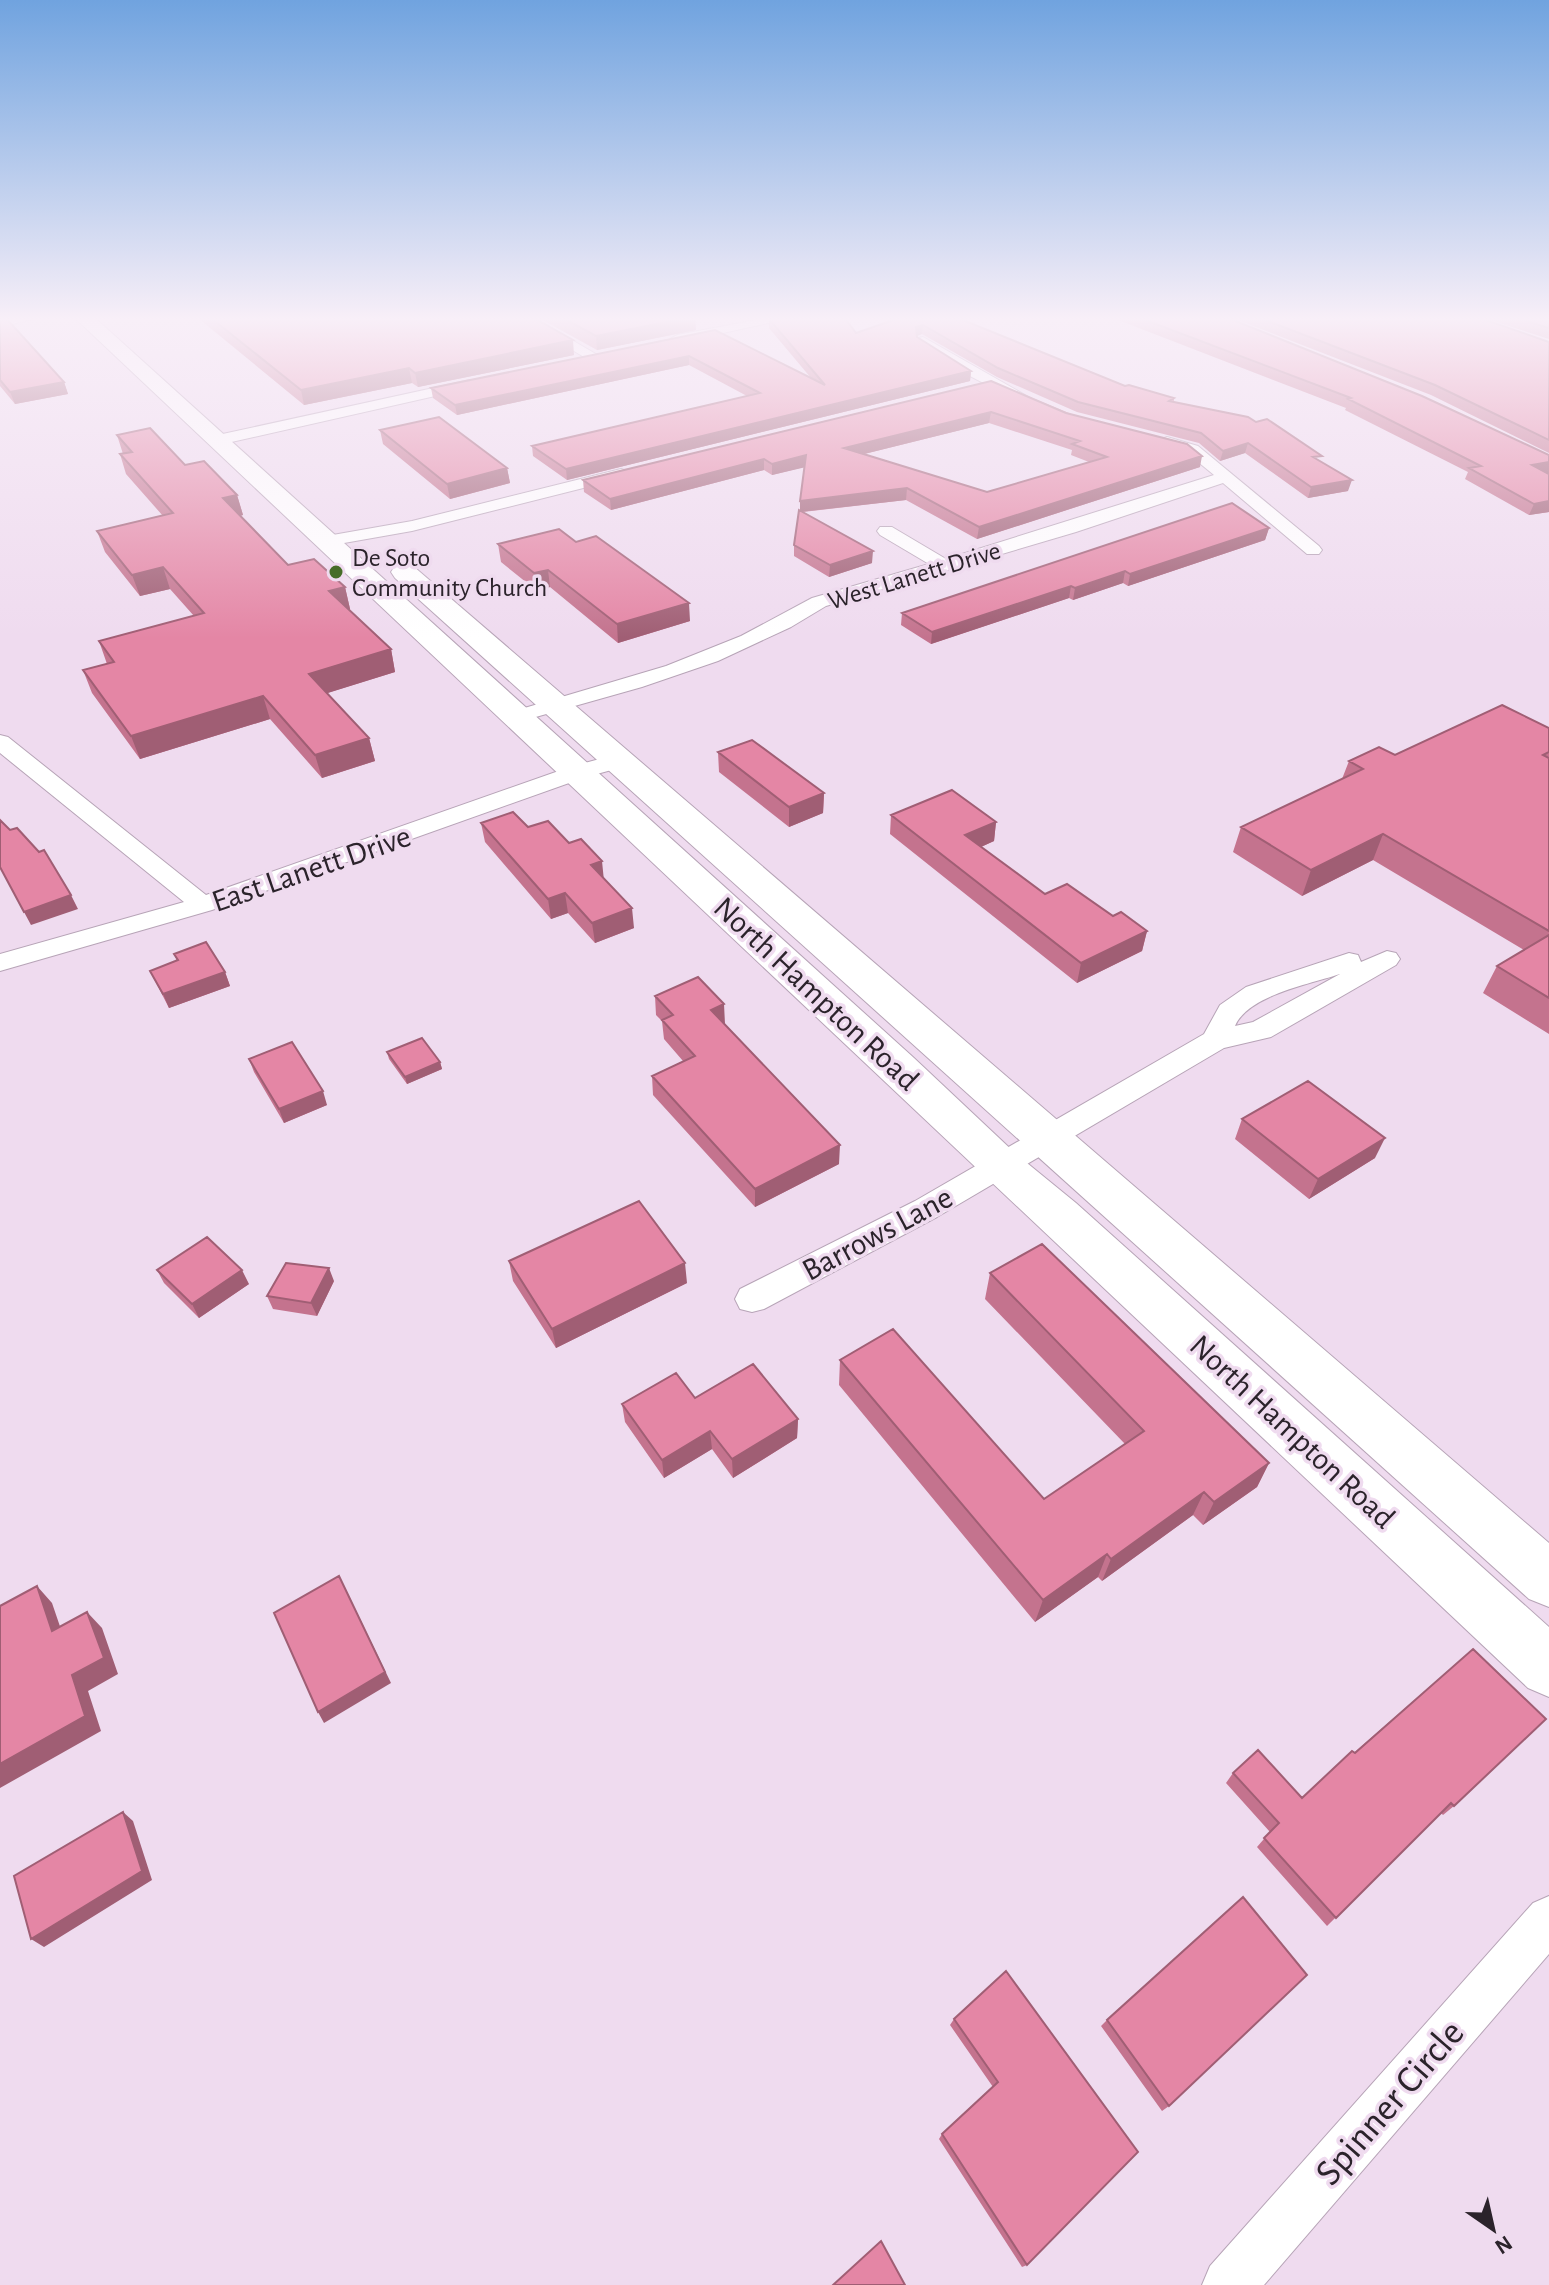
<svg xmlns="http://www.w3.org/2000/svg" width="1549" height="2285" font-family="'Alegreya Sans',sans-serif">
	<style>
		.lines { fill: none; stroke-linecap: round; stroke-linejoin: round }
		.minor-casing { stroke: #b7a4b7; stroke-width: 2 }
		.secondary-casing { stroke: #b7a4b7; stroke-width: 2 }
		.minor { fill: #fff; fill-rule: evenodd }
		.secondary { fill: #fff; fill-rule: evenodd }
		.wall { fill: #c4738e; fill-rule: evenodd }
		.shaded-wall { fill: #a05e74 }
		.building { fill: #e486a5; stroke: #a05e74; stroke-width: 2; fill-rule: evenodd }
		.poi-dot { fill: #476d28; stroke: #efdbef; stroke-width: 3 }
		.labels { text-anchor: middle; stroke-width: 7; stroke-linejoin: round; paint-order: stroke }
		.far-poi-label { font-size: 26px; fill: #2b232b; stroke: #efdbef; text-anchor: start }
		.far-street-label { font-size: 26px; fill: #2b232b; stroke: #efdbef }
		.street-label { font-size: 32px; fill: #2b232b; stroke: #efdbef }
		.near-street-label { font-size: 38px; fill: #2b232b; stroke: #efdbef }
	</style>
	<rect width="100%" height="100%" fill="#efdbef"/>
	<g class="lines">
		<g class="minor-casing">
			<path id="minor" d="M9 318H37L0 327V319Z
				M519 318H534L601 357 589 360Z
				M767 318H791L677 343 670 339 677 335Z
				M923 337 1032 399 1025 403 1020 402 943 362 918 344V338Z
				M470 380 475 381V387L218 445 210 440 218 435Z
				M1167 437 1198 446 1319 546 1322 550 1319 554H1307L1223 483 1076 532 826 606 791 627 718 661 642 687 518 722 507 716 511 712 666 666 741 636 812 598 929 564 880 535 877 531 880 527H892L946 559 1214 475 1186 452 1162 445V439Z
				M621 469 627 471V477L412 531 327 546 318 541 327 536 412 521Z
				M0 735 8 737 206 895 570 767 618 754 629 761 626 766 586 777 212 910 0 971V954L184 902 0 753Z
				M1387 951 1396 953 1400 959 1396 965 1271 1037 1224 1048 937 1217 764 1309 752 1312 740 1309 735 1299 740 1289 915 1201 1204 1034 1220 1005 1246 987 1349 953 1358 955 1361 962ZM1340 974 1253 1022 1235 1026C1248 995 1311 984 1340 974Z
				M1549 1896V1954L1264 2285H1202L1210 2266 1533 1903Z"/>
		</g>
		<g class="secondary-casing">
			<path id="secondary" d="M75 318H95L914 1058 1016 1154 1076 1203 1549 1627V1697L1528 1688Z
				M404 564 413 566 1549 1543V1607L1529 1599 395 578 391 572 395 566Z"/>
		</g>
		<use href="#minor" class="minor"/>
		<use href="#secondary" class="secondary"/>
	</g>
	<path class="wall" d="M0 318 64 382 68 394 15 404 0 386Z
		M198 318H534L574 355 418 387 412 383 304 405Z
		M539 318H695L696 330 597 350Z
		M899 318 1125 386 1174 398V402L1320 461 1348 491 1308 498 1245 453 1220 461 1199 443 1077 412 997 377 922 334 917 336V337L971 371 970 381 567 480 533 456 532 446 747 396 689 365 457 415 433 398 431 388 715 330 811 378 769 328V319L856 333Z
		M1113 318H1228L1549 455V473H1547L1549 474V512L1529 515 1465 479 1468 472 1345 410 1346 408Z
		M1233 318H1480L1549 342V453L1431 395Z
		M1484 318H1549V339Z
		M991 381 1200 467 977 539 906 500 803 512 872 563 829 577 794 556V545L800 510 804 467 772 475 764 470 611 510 584 492 583 480ZM989 423 1072 450 1071 455 1089 462 987 492 864 454Z
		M380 430 507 468 510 483 450 499 383 444Z
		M117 435 185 465 237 495 243 515 240 516 288 565 345 587 350 609H348L391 649 395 672 327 693 369 738 375 761 322 778 270 719 140 759 92 693 83 670 107 664 99 641 194 616 170 589 140 596 105 552 97 531 163 516 126 474 120 454H123Z
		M1269 528 1265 540 1128 586 1123 583 1073 600 1069 598 931 644 901 625 902 613Z
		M576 542 690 621 618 643 550 587 537 591 501 562 498 544Z
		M1549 728V1034L1483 993 1497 966 1524 950 1373 860 1302 896 1233 852 1241 827 1342 779 1349 761 1395 755Z
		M718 752 824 793 823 813 789 827 719 772Z
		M891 815 996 822 994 841 981 847 1045 894 1113 916 1147 931 1142 951 1077 983 890 834Z
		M481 823 528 827 604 878 634 928 595 943 568 913 551 919 485 842Z
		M174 954 225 972 230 986 169 1008 150 971 177 961Z
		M655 996 725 1024 839 1164 755 1207 653 1095 652 1076 683 1061 664 1039 662 1021 656 1015Z
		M387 1052 440 1062 442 1069 407 1084 389 1059Z
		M249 1059 327 1105 284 1123 254 1072Z
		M1242 1119 1375 1158 1309 1199 1235 1139Z
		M509 1261 687 1283 556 1348 513 1281Z
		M157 1270 249 1284 199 1318 164 1283Z
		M990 1273 1269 1463 1257 1487 1203 1525 1193 1515 1102 1581 1098 1577 1035 1622 839 1385 840 1360 1044 1499 1125 1444 985 1299Z
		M334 1281 317 1316 273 1309 267 1296Z
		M695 1398 798 1419 797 1438 733 1478 712 1449 664 1478 625 1422 622 1404Z
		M1473 1649 1454 1806 1443 1815 1441 1813 1327 1926 1257 1847 1270 1832 1226 1783 1233 1773 1302 1798Z
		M1006 1971 1027 2265 1022 2267 939 2139 942 2134 993 2087 950 2025 954 2019Z
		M1107 2020 1169 2106 1162 2111 1101 2026Z"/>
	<path class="shaded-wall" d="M687 318H695L696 330 597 350 596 336Z
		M923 325 922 334 916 336V327Z
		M573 340 574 355 418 387 415 373Z
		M689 356V365L457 415 455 405Z
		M409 368 412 383 304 405 301 390Z
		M971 371 970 381 567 480 566 469Z
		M64 382 68 394 15 404 10 392Z
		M991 412 989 423 844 459V448Z
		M1248 443 1245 453 1220 461 1223 451Z
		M806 455V467L772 475V464Z
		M1202 456 1200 467 977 539 979 527Z
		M764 459V470L611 510 610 499Z
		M1549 462V473L1528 476 1532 465Z
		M507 468 510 483 450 499 447 484Z
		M1352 480 1348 491 1308 498 1311 487Z
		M907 488 906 500 800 512V501Z
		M237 495 243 515 229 518 223 498Z
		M1549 501V512L1529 515 1534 504Z
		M1269 528 1265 540 1128 586 1130 574Z
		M873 551 872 563 829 577 830 565Z
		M163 567 170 589 140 596 132 575Z
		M548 570 550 587 537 591 534 573Z
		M1125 571 1123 583 1073 600 1075 588Z
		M1071 586 1069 598 931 644 932 632Z
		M345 587 350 609 334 613 329 591Z
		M689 603 690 621 618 643 617 624Z
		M391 649 395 672 315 697 309 674Z
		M263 696 270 719 140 759 131 736Z
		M369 738 375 761 322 778 315 755Z
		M824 793 823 813 789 827V807Z
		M996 822 994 841 963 855 965 835Z
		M1383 834 1373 860 1302 896 1311 870Z
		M602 861 604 881 591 865Z
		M565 893 568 913 551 919 548 899Z
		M71 895 78 909 31 925 24 912Z
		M632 908 634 928 595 943 592 923Z
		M1147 931 1142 951 1077 983 1081 963Z
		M225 972 230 986 169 1008 163 994Z
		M724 1004 725 1024 712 1029 711 1010Z
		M440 1062 442 1069 407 1084 405 1077Z
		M323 1091 327 1105 284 1123 279 1109Z
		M1385 1138 1375 1158 1309 1199 1318 1179Z
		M840 1145 839 1164 755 1207V1189Z
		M685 1263 687 1283 556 1348 552 1329Z
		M329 1268 334 1281 317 1316 311 1303Z
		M242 1270 249 1284 199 1318 192 1304Z
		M798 1419 797 1438 733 1478 732 1459Z
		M710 1431 712 1449 664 1478 662 1460Z
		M1269 1463 1257 1487 1203 1525 1214 1502Z
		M1204 1492 1193 1515 1102 1581 1111 1559Z
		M1107 1554 1098 1577 1035 1622 1043 1600Z
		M37 1586 52 1603 67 1647 52 1631Z
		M345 1588 391 1683 324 1723 318 1712Z
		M87 1612 102 1628 118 1674 88 1691 101 1731 0 1788V1764Z
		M123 1812 133 1821 152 1880 44 1947 31 1939Z"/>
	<path class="building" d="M0 318H6L64 382 10 392 0 380Z
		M211 318H534L573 340 415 373 409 368 301 390Z
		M563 318H687L596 336Z
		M789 318H845L856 333 899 318H958L1125 386 1129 385 1174 398 1169 401 1248 417 1256 422 1267 419 1322 456 1313 457 1352 480 1311 487 1248 443 1223 451 1201 433 1078 402 998 368 923 325 916 327 917 337 971 371 566 469 532 446 760 393 689 356 455 405 431 388 715 330 825 385 769 319Z
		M1140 318H1228L1422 396 1549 455V462L1532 465 1549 474V501L1534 504 1469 468 1481 466 1348 399 1351 398Z
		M1260 318H1480L1549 342V440L1435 385Z
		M1517 318H1549V328Z
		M991 381 1066 413 1187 444 1202 456 979 527 907 488 800 501 806 455 772 464 764 459 610 499 583 480ZM991 412 1080 441 1072 444 1107 457 987 492 844 448Z
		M439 417 507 468 447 484 380 430Z
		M150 428 185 465 204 461 237 495 223 498 288 565 314 559 345 587 329 591 391 649 309 674 369 738 315 755 263 696 131 736 83 670 114 662 99 641 204 613 163 567 132 575 97 531 173 513 120 454 132 452 117 435Z
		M1232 503 1269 528 1130 574 1125 571 1075 588 1071 586 932 632 902 613Z
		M799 510 873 551 830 565 794 545Z
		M559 529 576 542 596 536 689 603 617 624 548 570 534 573 498 544Z
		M1502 705 1549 728V752L1543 755 1549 758V931L1383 834 1311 870 1241 827 1363 769 1349 761 1379 747 1395 755Z
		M752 740 824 793 789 807 718 752Z
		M952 790 996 822 965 835 1045 894 1067 884 1113 916 1121 912 1147 931 1081 963 891 815Z
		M513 812 528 827 548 821 569 843 581 839 602 861 591 865 632 908 592 923 565 893 548 899 481 823Z
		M0 820 10 830 17 828 39 852 44 850 71 895 24 912 0 867Z
		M1549 935V998L1497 966Z
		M206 942 225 972 163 994 150 971 178 960 174 954Z
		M698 977 724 1004 711 1010 840 1145 755 1189 652 1076 695 1056 662 1020 673 1015 655 996Z
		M422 1038 440 1062 405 1077 387 1052Z
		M292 1042 323 1091 279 1109 249 1059Z
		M1308 1081 1385 1138 1318 1179 1242 1119Z
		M639 1201 685 1263 552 1329 509 1261Z
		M207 1237 242 1270 192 1304 157 1270Z
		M1042 1244 1269 1463 1214 1502 1204 1492 1111 1559 1107 1554 1043 1600 840 1360 893 1329 1044 1499 1144 1431 990 1273Z
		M286 1263 329 1268 311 1303 267 1296Z
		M753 1364 798 1419 732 1459 710 1431 662 1460 622 1404 676 1373 695 1398Z
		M339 1576 385 1672 318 1712 274 1613Z
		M37 1586 52 1631 87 1612 104 1658 72 1675 85 1716 0 1764V1606Z
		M1473 1649 1546 1719 1454 1806 1451 1803 1336 1918 1264 1838 1279 1823 1233 1773 1258 1750 1302 1798 1352 1751 1355 1753Z
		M123 1812 142 1871 31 1939 14 1876Z
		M1243 1897 1307 1975 1169 2106 1107 2020Z
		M1006 1971 1138 2152 1027 2265 942 2134 998 2082 954 2019Z
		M881 2241 905 2285H833Z"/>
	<linearGradient id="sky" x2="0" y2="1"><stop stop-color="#70a3df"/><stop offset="0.5" stop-color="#f8eff8"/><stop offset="1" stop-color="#f8eff8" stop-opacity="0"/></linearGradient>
	<rect width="1549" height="638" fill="url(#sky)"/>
	<circle class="poi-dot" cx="336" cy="572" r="8"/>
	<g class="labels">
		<g class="far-poi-label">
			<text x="352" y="566">De Soto<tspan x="352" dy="30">Community Church</tspan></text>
		</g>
		<g class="far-street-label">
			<text transform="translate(914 575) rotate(-17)" y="9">West Lanett Drive</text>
		</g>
		<g class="street-label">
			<text transform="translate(311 868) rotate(-19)" y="11">East Lanett Drive</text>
			<text transform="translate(817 993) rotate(43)" y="11">North Hampton Road</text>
			<text transform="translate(877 1233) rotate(-28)" y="11">Barrows Lane</text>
			<text transform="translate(1293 1431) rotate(43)" y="11">North Hampton Road</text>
		</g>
		<g class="near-street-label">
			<text transform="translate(1389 2102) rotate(-49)" y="13">Spinner Circle</text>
		</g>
	</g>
	<g transform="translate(1493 2229) rotate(146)" stroke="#efdbef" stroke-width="6" paint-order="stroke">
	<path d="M0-6L14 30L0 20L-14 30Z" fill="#2b232b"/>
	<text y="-12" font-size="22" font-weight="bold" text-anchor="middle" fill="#2b232b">N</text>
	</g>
</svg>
